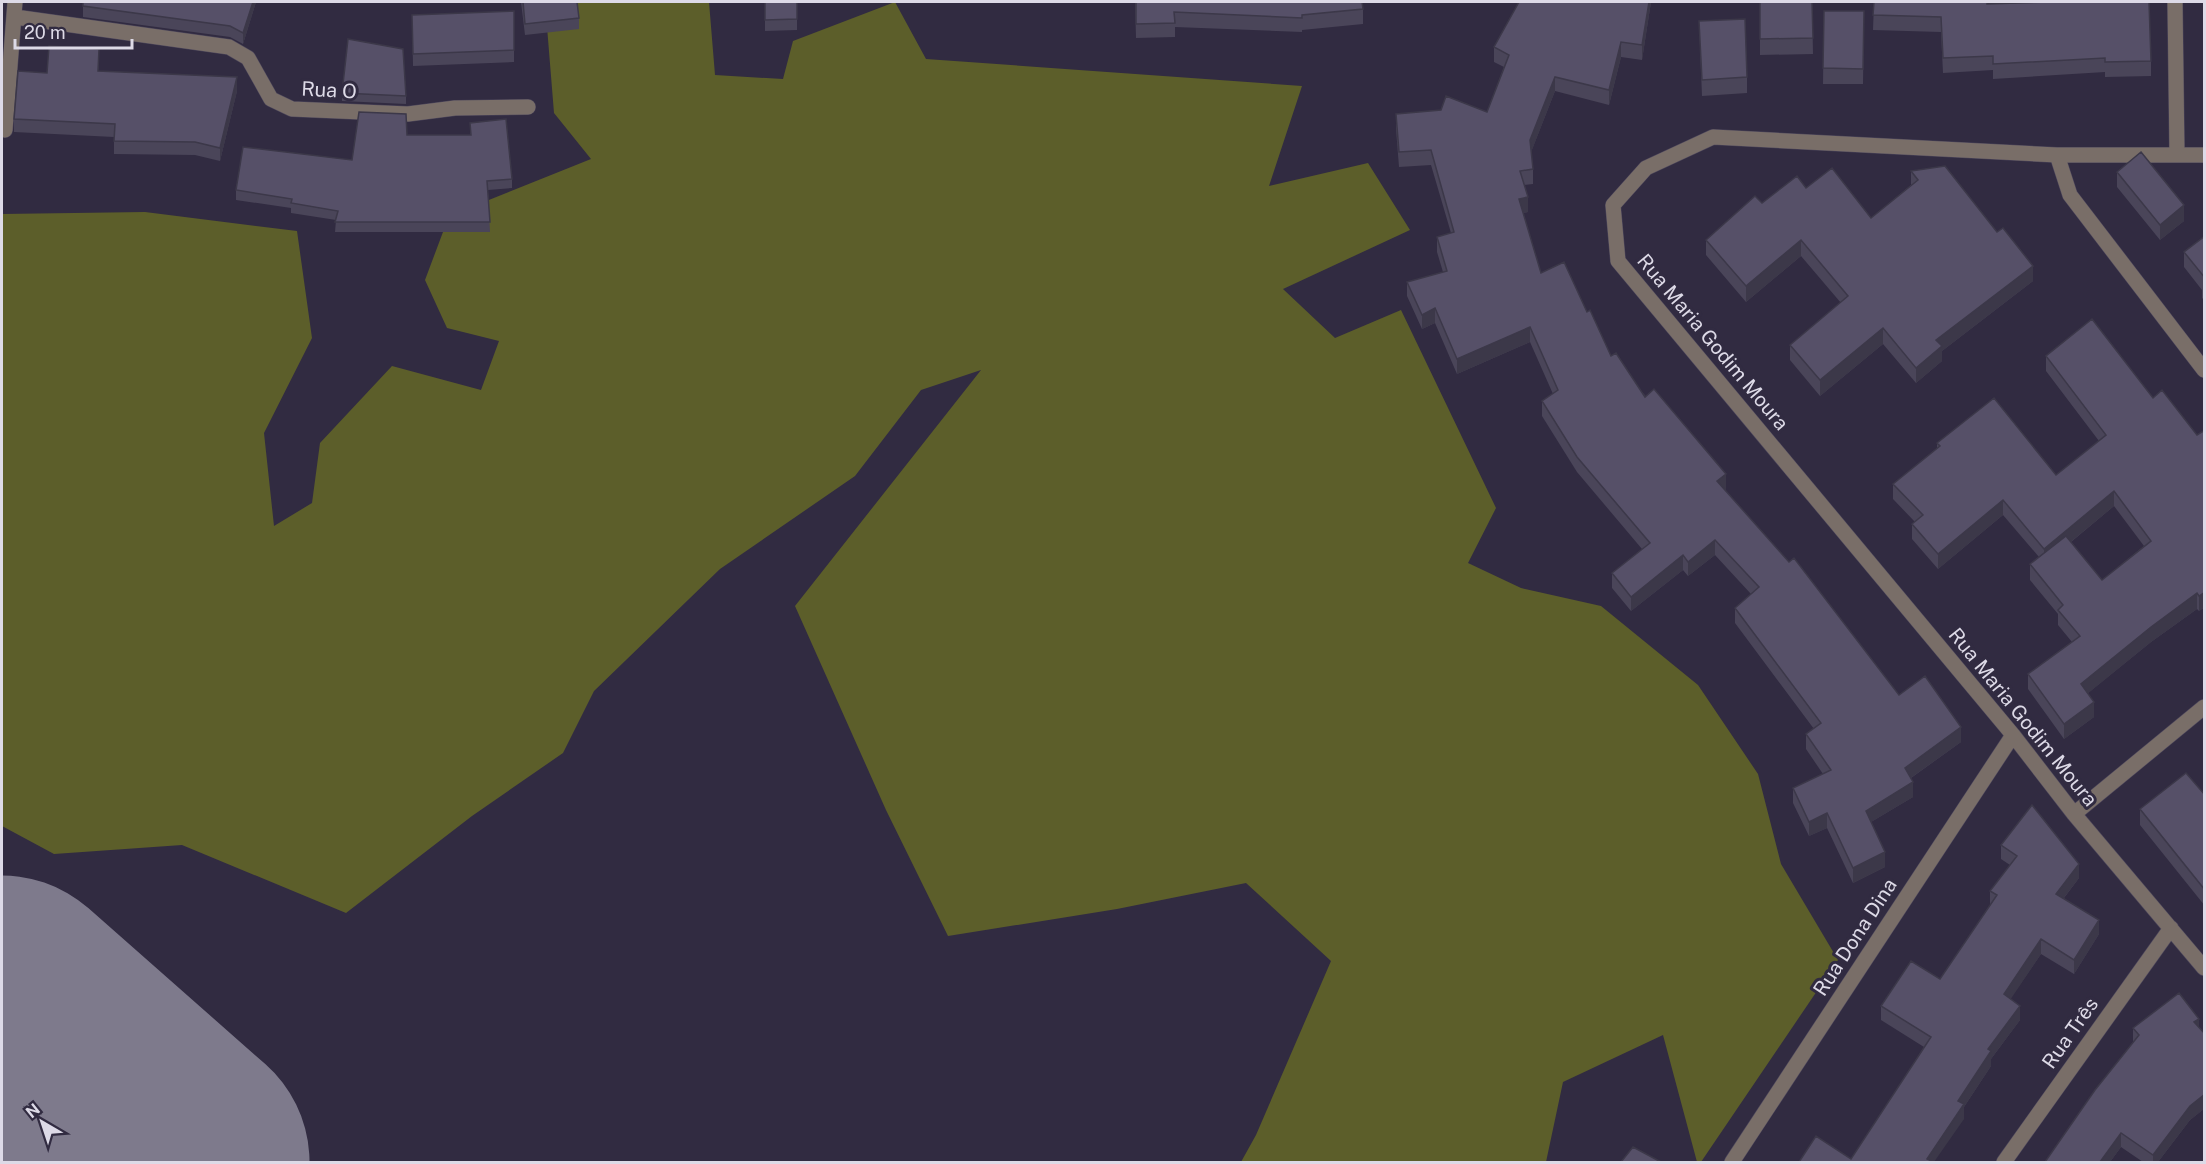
<svg xmlns="http://www.w3.org/2000/svg" width="2206" height="1164" font-family="'Public Sans',sans-serif">
	<style>
		.green { fill: #535537 }
		.forest { fill: #5c5e2a }
		.lines { fill: none; stroke-linecap: round; stroke-linejoin: round }
		.runway { stroke: #7e7a8c; stroke-width: 261 }
		.minor-casing { stroke: #4d475c; stroke-width: 16 }
		.minor { stroke: #796e68; stroke-width: 15 }
		.wall { fill: #4a4559; fill-rule: evenodd }
		.shaded-wall { fill: #3c3849 }
		.building { fill: #565068; stroke: #3c3849; stroke-width: 1.5 }
		.labels { text-anchor: middle; stroke-width: 6; stroke-linejoin: round; paint-order: stroke }
		.street-label { font-size: 20px; fill: #dddae7; stroke: #312b41 }
	</style>
	<rect width="100%" height="100%" fill="#312b41"/>
	<path class="green" d="M2 1093 83 1162H2Z"/>
	<path class="forest" d="M545 2H709L715 75 783 79 793 41 895 2 926 59 1302 86 1269 186 1368 163 1410 230 1283 289 1335 338 1401 310 1496 508 1468 563 1521 588 1601 606 1698 685 1758 774 1781 864 1838 960 1701 1162H1697L1663 1035 1563 1082 1546 1162H1241L1256 1135 1331 961 1246 883 1117 909 948 936 886 810 795 606 981 370 921 390 855 476 720 569 594 691 563 753 472 816 346 913 182 845 54 854 2 826V214L145 212 297 231 312 338 264 433 274 526 312 503 320 443 392 366 481 390 499 341 447 328 425 280 449 216 591 159 554 113Z"/>
	<g class="lines">
		<path class="runway" d="M2 1006 179 1162"/>
		<g class="minor-casing">
			<path id="minor" d="M2175 2 2177 155
				M15 17 229 47 248 58 271 99 292 109 408 114 455 108 528 107
				M5 130 15 2
				M2057 155 2070 195 2204 370
				M2204 155H2057L1713 137 1646 168 1613 205 1618 261 2013 735 2074 814 2204 968
				M2074 814 2204 707
				M1732 1162 2013 735
				M2004 1162 2171 928"/>
		</g>
		<use href="#minor" class="minor"/>
	</g>
	<path class="wall" d="M83 2H256L243 44 230 37 83 17Z
		M521 2H577L579 18V29L525 35Z
		M765 2H797V30L765 31Z
		M1135 2 1363 9V24L1302 30V32L1175 27V37L1136 38Z
		M1651 2 1642 60 1621 57 1609 105 1555 91 1531 152 1533 169V184L1524 185 1528 212 1523 213 1541 273 1587 312 1611 356 1726 489 1725 490 1899 695 1961 742 1911 778 1913 797 1871 822 1885 867 1853 883 1827 828 1809 836 1793 803V788L1823 774 1806 749V734L1814 729 1735 623V608L1751 594 1715 555 1688 576 1683 570 1631 611 1612 588V573L1642 549 1577 472 1542 416V401L1553 394 1530 342 1457 374 1435 323 1422 329 1407 296V282L1443 272 1437 252V237L1451 233 1431 165 1399 167 1396 129V114L1487 112 1504 67 1494 62V47Z
		M1760 2H1812L1813 54 1760 55Z
		M1874 2 1987 4 2151 61V76L2105 77V72L1993 79V70L1943 73 1941 32 1873 30Z
		M514 11V62L413 66 412 15Z
		M1824 11H1864L1863 84H1823Z
		M1699 21 1747 77V93L1702 96Z
		M99 62 98 71 237 91 220 161 195 155 114 154V137L14 132V119L47 73Z
		M342 93 406 96V104L342 101Z
		M470 123 512 179V188L488 190 490 232H335L336 220 291 213V208L236 200V190L352 160 407 135H470Z
		M1911 171 2033 281 1942 351V361L1916 383 1883 344 1820 396 1790 360V345L1841 303 1801 256 1746 302 1706 255V240L1762 203 1806 188 1871 218 1911 185Z
		M2117 172 2184 221 2160 240 2117 187Z
		M2205 236V301L2202 298V290L2184 267V252Z
		M2046 356 2153 398 2197 435 2205 430V607L2199 611 2197 609 2151 642 2088 693 2094 717 2064 739 2028 689V674L2072 642 2058 625V614L2030 580V564L2039 557 2003 515 1938 569 1912 539V524L1915 522 1893 499V484L1937 448V443L2056 475 2099 441 2046 371ZM2114 506 2144 546 2102 580 2071 542Z
		M2205 795V906L2140 825V809Z
		M2001 845 2079 878 2064 898 2099 934 2074 974 2041 954 2010 999 2020 1020 1991 1059V1066L1964 1107V1119L1851 1159 1924 1047 1881 1020V1006L1940 979 1990 905V891L2010 865 2001 859Z
		M2199 1027 2205 1034V1108L2190 1120 2158 1162H2143L2121 1147 2110 1162 2133 1042V1028Z"/>
	<path class="shaded-wall" d="M253 2H256L243 44V33Z
		M1649 2H1651L1642 60V45Z
		M1621 42V57L1609 105V90Z
		M237 77V91L220 161V148Z
		M1555 77V91L1530 155V140Z
		M1528 197V212L1519 214V199Z
		M2184 205V221L2160 240V225Z
		M1801 240V256L1746 302V286Z
		M2033 266V281L1942 351V361L1916 383V368L1936 340Z
		M1435 308V323L1422 329V315Z
		M1530 327V342L1457 374V359Z
		M1883 328V344L1820 396V380Z
		M1726 474V489L1717 496V481Z
		M2114 491V506L2044 564V549Z
		M2003 500V515L1938 569V554Z
		M1715 540V555L1688 576V562Z
		M1683 555V570L1631 611V597Z
		M2205 592V607L2199 611V596Z
		M2197 593V609L2151 642 2081 699V684L2151 627Z
		M2094 702V717L2064 739V724Z
		M1961 727V742L1905 782V768Z
		M1913 782V797L1866 825V811Z
		M1827 813V828L1809 836V822Z
		M1885 852V867L1853 883V868Z
		M2079 864V878L2056 908V894Z
		M2099 920V934L2074 974V960Z
		M2041 939V954L2004 1009V994Z
		M2020 1006V1020L1991 1059V1066L1964 1107V1119L1934 1162 1927 1159 1958 1101 1988 1049Z
		M2199 1019V1033L2194 1022Z
		M2205 1094V1108L2190 1120 2158 1162H2153V1155L2190 1106Z
		M2121 1133V1147L2110 1162H2100Z"/>
	<path class="building" d="M83 2H253L243 33 230 26 83 6Z
		M523 2H577L579 18 525 24Z
		M765 2H797V19L765 20Z
		M1136 2H1362L1363 9 1302 15V18L1174 12 1175 23 1136 24Z
		M1519 2H1649L1642 45 1621 42 1609 90 1555 77 1530 140 1533 169 1520 171 1528 197 1519 199 1541 273 1564 262 1587 312 1590 310 1611 356 1616 353 1645 397 1654 389 1726 474 1717 481 1789 562 1794 558 1899 695 1925 676 1961 727 1905 768 1913 782 1866 811 1885 852 1853 868 1827 813 1809 822 1793 788 1831 770 1806 734 1821 723 1735 608 1759 587 1715 540 1688 562 1683 555 1631 597 1612 573 1650 543 1577 457 1542 401 1558 390 1530 327 1457 359 1435 308 1422 315 1407 282 1447 271 1437 237 1454 232 1431 150 1399 152 1396 114 1441 110 1446 96 1487 112 1509 55 1494 47Z
		M1760 2H1812L1813 38 1760 39Z
		M1874 2H1987V4L2050 2H2149L2151 61 2105 62V58L1993 64V56L1943 58 1941 17 1873 15Z
		M514 11V50L413 54 412 15Z
		M1824 11H1864L1863 69 1823 68Z
		M1745 19 1747 77 1702 80 1699 21Z
		M348 39 403 49 406 96 342 93Z
		M49 46 99 49 98 71 237 77 220 148 195 142 114 141 115 124 14 119 18 71 47 73Z
		M359 112 406 114 407 135H471L470 123 506 119 512 179 487 181 490 222H335L338 211 291 203 292 199 236 190 243 147 352 160Z
		M2141 152 2184 205 2160 225 2117 172Z
		M1945 166 1997 232 2003 228 2033 266 1936 340 1942 346 1916 368 1883 328 1820 380 1790 345 1848 296 1801 240 1746 286 1706 240 1755 196 1762 203 1797 176 1806 188 1832 168 1871 218 1918 180 1911 171Z
		M2205 236V278L2184 252Z
		M2092 319 2153 398 2162 390 2197 435 2205 430V592L2199 596 2197 593 2151 627 2081 684 2094 702 2064 724 2028 674 2080 636 2058 610 2063 605 2030 564 2066 536 2102 580 2151 541 2114 491 2044 549 2003 500 1938 554 1912 524 1923 515 1893 484 1940 446 1937 443 1994 398 2056 475 2106 435 2046 356Z
		M2186 773 2205 795V890L2140 809Z
		M2032 805 2079 864 2056 894 2099 920 2074 960 2041 939 2004 994 2020 1006 1988 1049 1991 1051 1958 1101 1964 1104 1927 1159 1934 1162H1799L1816 1136 1851 1159 1931 1037 1881 1006 1911 961 1940 979 1997 895 1990 891 2017 856 2001 845Z
		M2179 993 2199 1019 2194 1022 2205 1034V1094L2190 1106 2153 1155 2121 1133 2100 1162H2045L2095 1090 2139 1035 2133 1028Z
		M1633 1147 1661 1162H1621Z"/>
	<g class="labels">
		<g class="street-label">
			<text transform="translate(329 90) rotate(3)" y="7">Rua O</text>
			<text transform="translate(1713 342) rotate(50)" y="7">Rua Maria Godim Moura</text>
			<text transform="translate(2023 717) rotate(51)" y="7">Rua Maria Godim Moura</text>
			<text transform="translate(1855 937) rotate(-57)" y="7">Rua Dona Dina</text>
			<text transform="translate(2070 1033) rotate(-55)" y="7">Rua Três</text>
		</g>
	</g>
	<rect width="2206" height="1164" fill="none" stroke="#dddae7" stroke-width="6"/>
	<g transform="translate(42 1122) rotate(321)" stroke="#312b41" stroke-width="4.5" paint-order="stroke">
	<path d="M0-4.5L10 22L0 15L-10 22Z" fill="#dddae7"/>
	<text y="-9" font-size="16" font-weight="bold" text-anchor="middle" fill="#dddae7">N</text>
	</g>
	<path d="M15 39v9h117v-9" fill="none" stroke="#dddae7" stroke-width="3"/>
	<text x="24" y="39" font-size="18" fill="#dddae7" stroke="#312b41" stroke-width="4.5" paint-order="stroke">20 m</text>
</svg>
